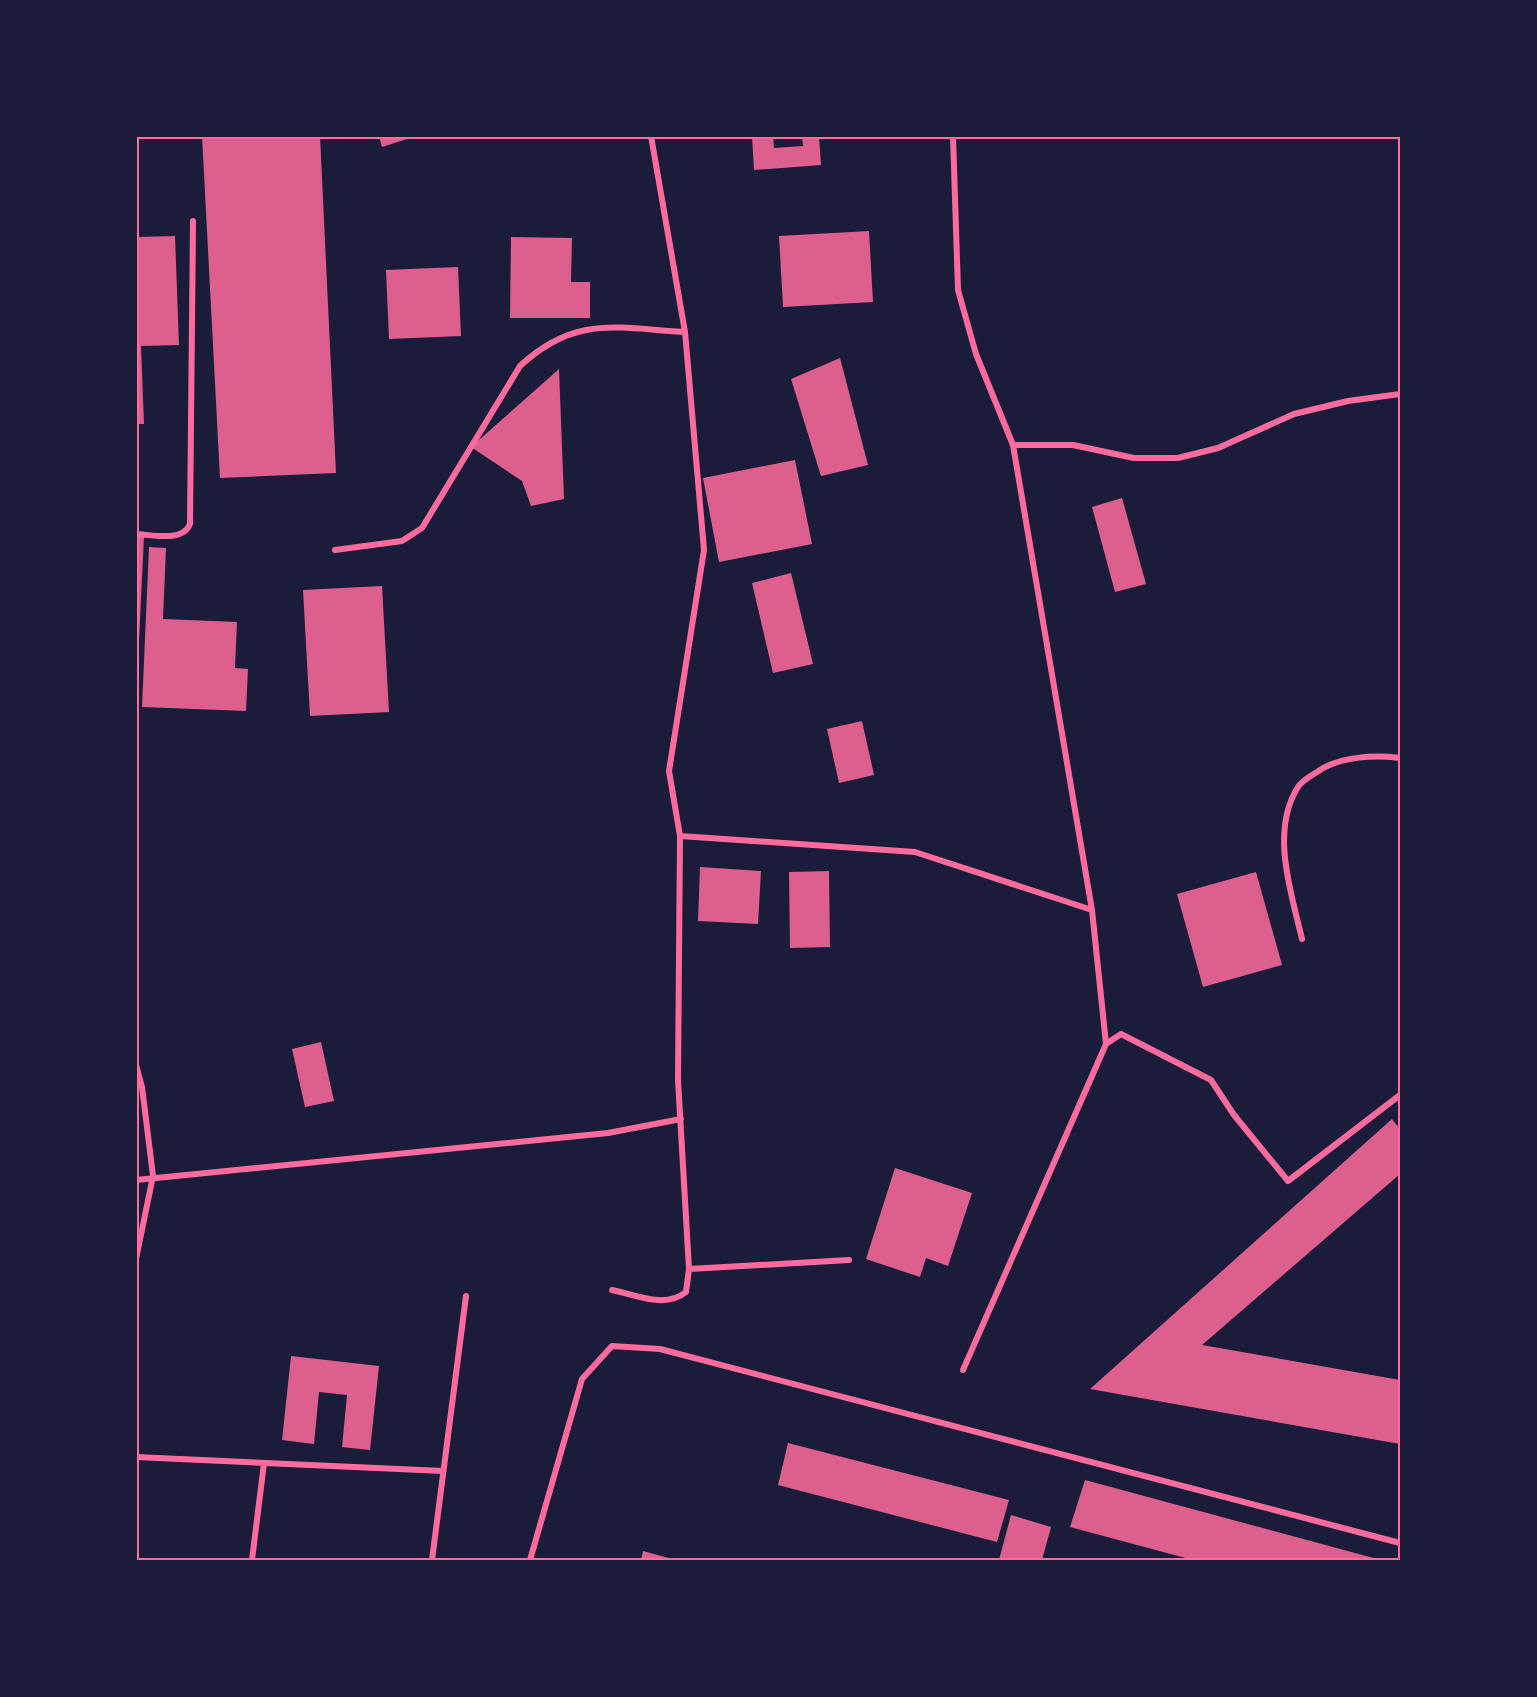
<svg xmlns="http://www.w3.org/2000/svg" width="1537" height="1697" font-family="'Titillium Web',sans-serif">
	<style>
		.building { fill: #dd5f8e }
		.lines { fill: none; stroke-linecap: round; stroke-linejoin: round }
		.minor { stroke: #ff6b9d; stroke-width: 6 }
		.neatline { fill: none; stroke: #ff6b9d; stroke-width: 2 }
	</style>
	<rect width="100%" height="100%" fill="#1b1b3a"/>
	<path class="building" d="M202 136H320L336 473 220 478Z
		M379 136H413V137L382 147Z
		M752 136H773L774 148 803 146 802 136H819L821 165 754 170Z
		M869 231 873 302 783 307 779 236Z
		M175 236 179 345 141 346 144 424H136V237Z
		M511 237 572 238 571 282H590V318H510Z
		M458 267 461 336 389 339 386 270Z
		M840 358 868 465 821 476 791 379Z
		M559 369 564 499 531 506 522 481 471 447Z
		M795 460 812 544 719 562 703 478Z
		M1122 498 1146 584 1115 592 1092 507Z
		M136 536H144L138 662H136Z
		M149 547 166 548 163 619 237 622 235 668 248 669 246 711 142 707Z
		M791 573 813 664 773 673 752 583Z
		M382 586 389 712 310 716 303 590Z
		M862 721 874 775 839 783 827 729Z
		M700 867 761 871 758 924 698 921Z
		M829 871 830 947 790 948 789 872Z
		M1256 872 1282 965 1203 987 1177 894Z
		M321 1042 334 1101 305 1107 292 1049Z
		M1392 1119 1400 1129V1174L1202 1345 1400 1380V1444L1090 1389Z
		M895 1168 972 1193 948 1266 926 1258 920 1277 866 1259Z
		M291 1356 379 1366 370 1450 342 1447 347 1395 319 1392 314 1444 282 1440Z
		M788 1443 1009 1500 997 1542 778 1485Z
		M1085 1480 1381 1560H1193L1070 1527Z
		M1011 1515 1051 1527 1042 1560H999Z
		M643 1551 676 1560H641Z"/>
	<g class="lines">
		<path class="minor" d="M953 136 958 290 976 354 1013 445 1092 910 1106 1044 963 1370
			M1013 445H1073L1134 458H1178L1218 448 1294 414 1348 401 1400 394
			M136 534C153 535 183 542 190 524L193 221
			M335 550 402 541 422 528 520 366C575 315 617 328 685 332
			M680 836 915 852 1092 910
			M1302 939C1291 892 1270 831 1298 787 1302 780 1313 775 1320 770 1342 756 1375 755 1400 758
			M1106 1044 1121 1034 1211 1080 1234 1115 1288 1181 1400 1095
			M136 1065 142 1087 153 1176 136 1259
			M136 1180 608 1133 681 1119
			M689 1269 849 1260
			M612 1290C636 1295 665 1309 686 1292L689 1269 678 1080 680 836 669 771 704 550 685 332 651 136
			M136 1457 443 1471
			M252 1560 264 1463
			M432 1560 466 1296
			M530 1560 582 1379 612 1346 660 1349 1400 1543"/>
	</g>
	<rect width="1537" height="1697" fill="none" stroke="#1b1b3a" stroke-width="276"/>
	<rect x="138" y="138" width="1261" height="1421" class="neatline"/>
</svg>
